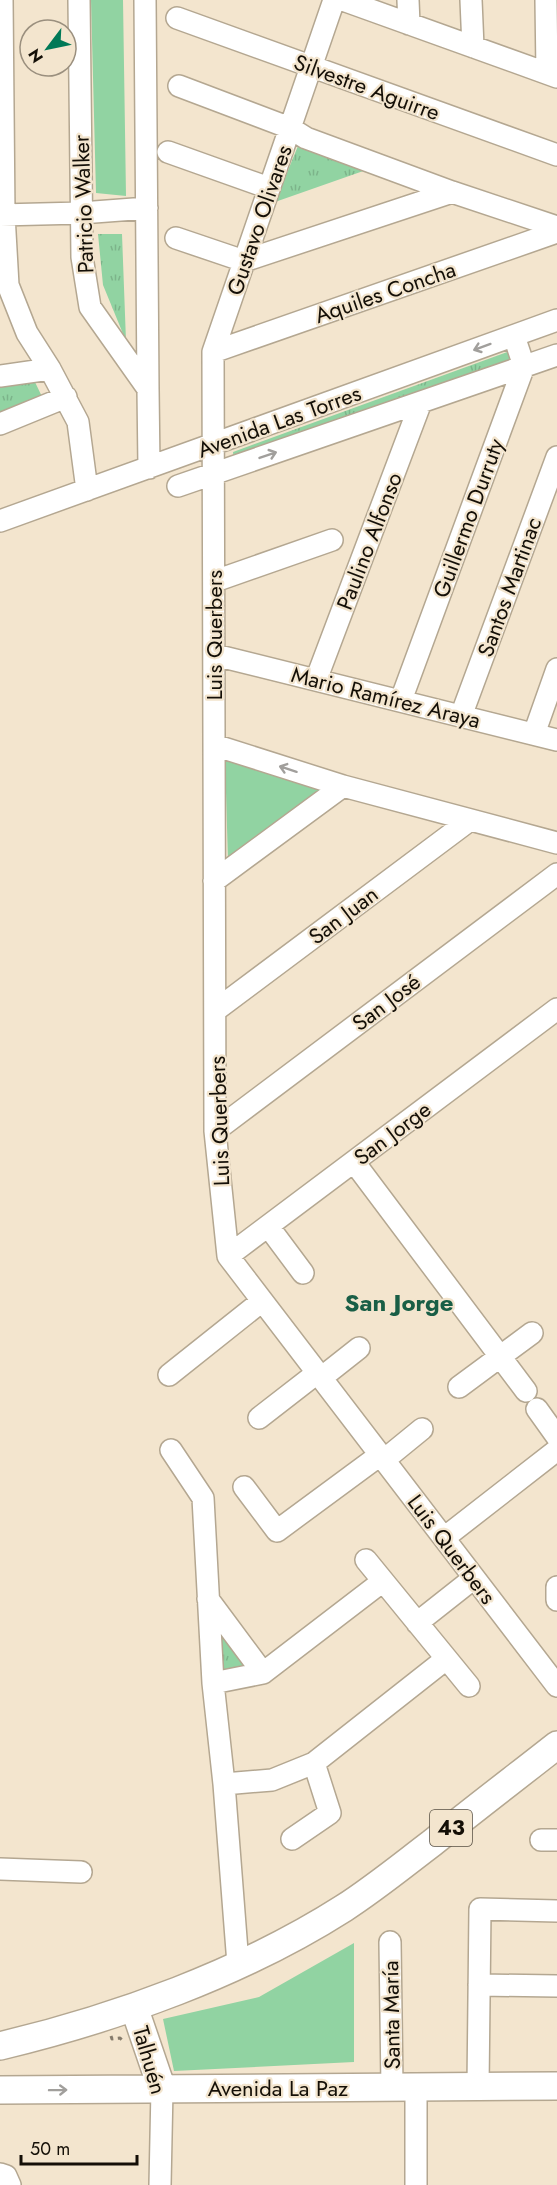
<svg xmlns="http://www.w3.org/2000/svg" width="557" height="2185" font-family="Jost,sans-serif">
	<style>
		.grass { fill: url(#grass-tufts) }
		.park { fill: #91d3a2 }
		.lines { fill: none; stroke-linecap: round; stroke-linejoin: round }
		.minor-casing { stroke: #b4a791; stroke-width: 24 }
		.major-casing { stroke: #b4a791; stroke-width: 30 }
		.path { stroke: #857b6c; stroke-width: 3; stroke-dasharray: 4.5 4.5; stroke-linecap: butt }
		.minor { stroke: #fff; stroke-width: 21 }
		.major { stroke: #fff; stroke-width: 27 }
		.oneway { stroke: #a19f9c }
		.labels { text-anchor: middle; stroke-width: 4.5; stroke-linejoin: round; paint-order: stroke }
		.shield { fill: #f3e5ce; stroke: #574f43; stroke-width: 1.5 }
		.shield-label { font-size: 21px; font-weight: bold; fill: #140f07 }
		.street-label { font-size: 22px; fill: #140f07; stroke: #f3e5ce }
		.neighbourhood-label { font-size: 24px; font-weight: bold; fill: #195e46; stroke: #f3e5ce }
	</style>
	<defs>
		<pattern id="grass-tufts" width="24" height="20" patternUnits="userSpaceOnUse" patternTransform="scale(1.5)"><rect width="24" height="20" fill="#91d3a2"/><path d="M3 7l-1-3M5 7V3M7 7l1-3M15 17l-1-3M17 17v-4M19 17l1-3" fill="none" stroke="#7cb48a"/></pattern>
	</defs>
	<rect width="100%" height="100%" fill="#f3e5ce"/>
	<path class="grass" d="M300 141 369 169 275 202Z
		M98 234H122L126 341 103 285Z
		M510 351 514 362 234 463 233 452Z
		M34 380 46 405 0 423V384Z
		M215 1616 252 1666 219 1672Z"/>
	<path class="park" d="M91 0H123L126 196 96 193Z
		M225 757 327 788 228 862Z
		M354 1943V2062L174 2071 163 2019 259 1997Z"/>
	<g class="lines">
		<g class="minor-casing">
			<path id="minor" d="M2 0 4 215 8 285 27 333 50 369 78 422 87 490
				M79 0 82 257 90 307 148 389 149 468
				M145 0 148 389
				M334 0 213 352 215 1131 228 1256 557 1686
				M343 0 557 77
				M408 0 409 24
				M471 0 473 47
				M546 0 547 73
				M177 18 557 155
				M179 86 290 128 306 138 452 192 557 227
				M168 152 269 188
				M0 215 81 213 147 208
				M176 238 244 261 452 192
				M213 352 557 232
				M0 376 50 369
				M0 424 66 397
				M178 486 557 355
				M0 521 557 320
				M215 581 332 540
				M215 655 557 740
				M316 680 421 402
				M401 700 524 366 514 336
				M461 716 557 457
				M534 734 557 669
				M214 745 343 786 557 843
				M214 881 343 786
				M216 1010 470 820
				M215 1131 557 874
				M354 1162 526 1391
				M268 1226 303 1273
				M228 1256 557 1009
				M169 1375 262 1301
				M321 1378 359 1348
				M459 1387 532 1333
				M537 1409 557 1437
				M259 1418 317 1373
				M171 1450 203 1498 213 1683 224 1784 238 1964
				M384 1460 422 1429
				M244 1487 277 1531 380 1455
				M444 1538 557 1450
				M366 1560 469 1686
				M557 1587V1600
				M208 1599 263 1673
				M417 1623 474 1578
				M213 1683 263 1673 383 1581
				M224 1784 272 1780 314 1763 446 1659
				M292 1839 330 1813 314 1763
				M541 1840H557
				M0 1869 81 1872
				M390 1942 392 2087
				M479 1985 557 1986
				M416 2087V2185
				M478 2087 480 1909 557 1911
				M0 2174 6 2176 10 2185
				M160 2185 162 2089"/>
		</g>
		<g class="major-casing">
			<path id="major" d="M134 2007 162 2089
				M0 2046C117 2018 242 1973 344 1908 375 1888 403 1865 432 1843 473 1810 515 1778 557 1745
				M0 2090 557 2086"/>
		</g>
		<path class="path" d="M111 2036 112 2039 120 2038 124 2042"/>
		<use href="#minor" class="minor"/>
		<use href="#major" class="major"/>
	</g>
	<defs><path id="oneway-shaft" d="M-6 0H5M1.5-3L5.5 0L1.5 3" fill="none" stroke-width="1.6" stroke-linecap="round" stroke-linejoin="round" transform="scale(1.5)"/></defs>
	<g class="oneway">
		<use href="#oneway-shaft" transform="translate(482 347) rotate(160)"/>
		<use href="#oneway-shaft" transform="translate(268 455) rotate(-19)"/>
		<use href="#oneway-shaft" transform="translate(288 769) rotate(-162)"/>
		<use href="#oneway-shaft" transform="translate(58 2090) rotate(-1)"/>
	</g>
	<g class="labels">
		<rect class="shield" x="430" y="1810" width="42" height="36" rx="4.5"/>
		<g class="shield-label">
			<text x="451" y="1835">43</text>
		</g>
		<g class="street-label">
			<text transform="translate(367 87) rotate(20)" y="8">Silvestre Aguirre</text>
			<text transform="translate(83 204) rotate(-92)" y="8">Patricio Walker</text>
			<text transform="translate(259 220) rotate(-71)" y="8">Gustavo Olivares</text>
			<text transform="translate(385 292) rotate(-19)" y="8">Aquiles Concha</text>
			<text transform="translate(279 421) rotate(-20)" y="8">Avenida Las Torres</text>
			<text transform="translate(468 518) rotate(-70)" y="8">Guillermo Durruty</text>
			<text transform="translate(369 541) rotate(-69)" y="8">Paulino Alfonso</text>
			<text transform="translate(509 587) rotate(-70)" y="8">Santos Martinac</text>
			<text transform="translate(214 635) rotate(-90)" y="8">Luis Querbers</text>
			<text transform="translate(386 697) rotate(14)" y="8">Mario Ramírez Araya</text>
			<text transform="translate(343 915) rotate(-37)" y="8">San Juan</text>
			<text transform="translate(386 1002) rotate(-37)" y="8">San José</text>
			<text transform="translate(219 1121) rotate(-92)" y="8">Luis Querbers</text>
			<text transform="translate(392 1133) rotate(-37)" y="8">San Jorge</text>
			<text transform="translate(452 1549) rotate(53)" y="8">Luis Querbers</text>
			<text transform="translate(391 2015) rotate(-91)" y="8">Santa María</text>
			<text transform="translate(150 2060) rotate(74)" y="8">Talhuén</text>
			<text x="278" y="2096">Avenida La Paz</text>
		</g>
		<g class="neighbourhood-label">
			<text x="399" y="1311">San Jorge</text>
		</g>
	</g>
	<g transform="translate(48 48) rotate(238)"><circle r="28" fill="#f3e5ce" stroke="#9a8f7e" stroke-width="1.5"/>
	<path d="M0-4.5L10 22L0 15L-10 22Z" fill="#007957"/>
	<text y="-9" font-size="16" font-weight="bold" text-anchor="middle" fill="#140f07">N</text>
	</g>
	<path d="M21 2155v9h116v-9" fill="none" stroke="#140f07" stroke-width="3"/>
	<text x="30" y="2155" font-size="18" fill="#140f07" stroke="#f3e5ce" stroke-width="4.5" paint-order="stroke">50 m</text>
</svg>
